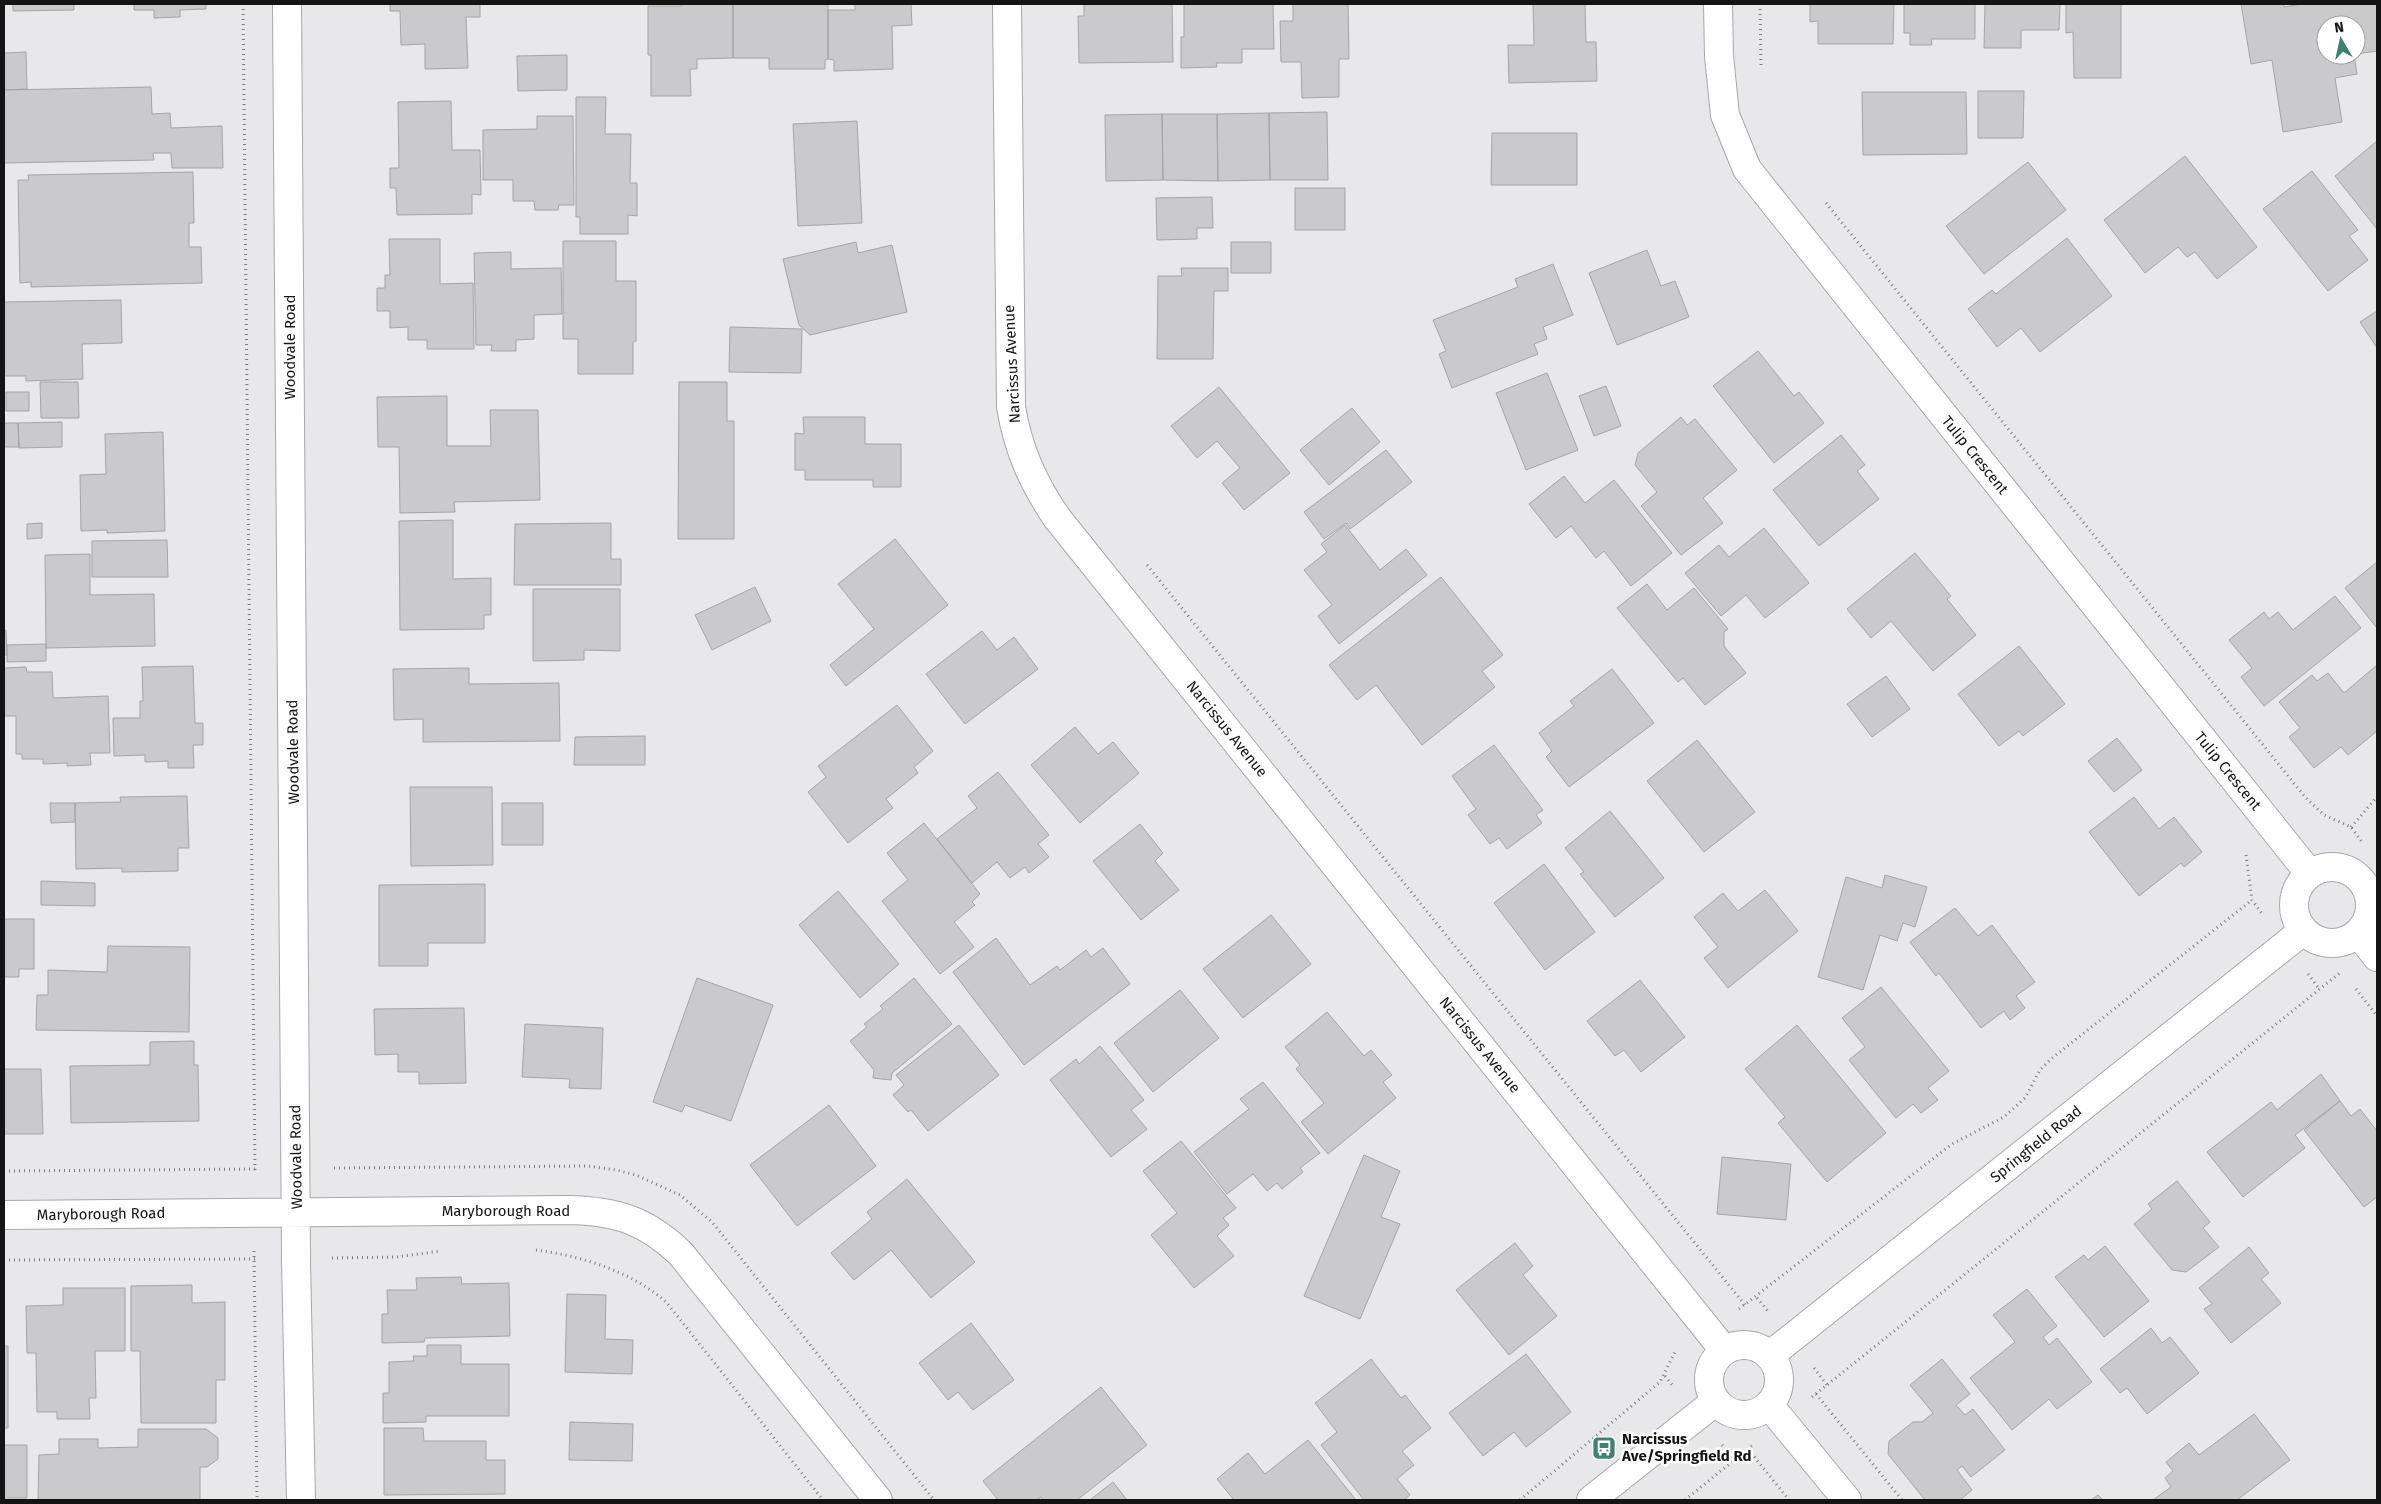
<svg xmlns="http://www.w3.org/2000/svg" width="2381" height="1504" font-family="'Fira Sans',sans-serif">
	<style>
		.building { fill: #cac9cc; stroke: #a5a4a7 }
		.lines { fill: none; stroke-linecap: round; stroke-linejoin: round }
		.street-casing { stroke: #a8a7aa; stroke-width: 30 }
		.path { stroke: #7d7d7f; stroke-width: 3; stroke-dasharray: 1 4; stroke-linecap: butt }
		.street { stroke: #fff; stroke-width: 28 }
		.labels { text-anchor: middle; stroke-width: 5; stroke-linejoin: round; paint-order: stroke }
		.street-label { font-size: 15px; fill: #141415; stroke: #fff }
		.poi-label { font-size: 15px; font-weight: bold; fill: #141415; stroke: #fff; text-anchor: start }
	</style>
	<rect width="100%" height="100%" fill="#e8e7ea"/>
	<path class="building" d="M13 4H74V10L13 11Z
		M134 4H206V9L180 10V17L154 18V10H134Z
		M390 4H480V17H466L468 68 425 69V44L401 45 400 11H390Z
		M682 4H733V58L697 59V69H690L691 96H651V55H648V6H682Z
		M733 4H828V59L825 60V69H769V58H733Z
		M855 4H911L912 25 892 26 893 69 834 71V60L828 59V10H855Z
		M1084 4H1172L1173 62 1079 63 1078 16H1084Z
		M1184 4H1273L1274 49H1242V63H1216L1217 67 1181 68V37H1184Z
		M1293 4H1348L1349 59H1339V97L1302 98 1301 62H1281L1280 21H1293Z
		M1533 4H1585L1586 42H1596L1597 81 1509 83 1508 45H1534Z
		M1810 4H1894L1893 44H1818V21L1810 22Z
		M1904 4H1975V39H1931L1932 45H1910V33H1904Z
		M1985 4H2060L2059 30H2021V48H1984Z
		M2066 4H2121V78H2074L2073 32 2066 33Z
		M2241 4H2284V7L2302 4H2377V51L2356 54V25H2326V55H2354L2357 74 2335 78 2342 122 2283 132 2272 60 2251 64Z
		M26 52 27 89 4 90V53Z
		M567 55V90L518 91 517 56Z
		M151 87 152 114 170 113 171 128 222 126 223 168H172L171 153H153L154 160 4 163V90Z
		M1978 91H2024L2023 138H1978Z
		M1862 92H1966L1967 154 1863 155Z
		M576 97H606L605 134H631L630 183H637V216L628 215V234H580V217H576Z
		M451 101 452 150H480L481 195 472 194V214L397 215 396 188H390V168H399L398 102Z
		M1327 112 1328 180H1270L1269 113Z
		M1269 113 1270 180 1218 181 1217 114Z
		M1162 114 1163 180 1106 181 1105 115Z
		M1162 114H1217L1218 181 1163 180Z
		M537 116H573L574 205H559L558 210H535L534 201H513V180H483V130L537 129Z
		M857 121 862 223 798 226 793 124Z
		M1492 133H1577V185H1491Z
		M2377 141V229L2335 176Z
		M2185 156 2257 247 2217 279 2195 252 2187 257 2178 247 2145 273 2104 220Z
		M2028 162 2066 210 1984 274 1946 226Z
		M2312 171 2358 230 2349 236 2368 260 2328 291 2263 209Z
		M193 172 194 223H189V247H201L202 283 31 287V282L20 283 18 180H29L28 175Z
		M1295 188H1345V230H1295Z
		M1212 197 1213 228H1197V239L1157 240 1156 198Z
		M2067 238 2112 296 2040 352 2021 328 1997 347 1968 309 1992 290 1996 294Z
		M389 239H440V284L473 283 474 349H427V340H408V327L390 328V311H377V288H385V275H390Z
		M563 241H616V281H636V341L633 342V374H578V339H563Z
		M856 242 858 253 892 245 907 312 810 335 799 325 783 259Z
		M1231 242H1271V273H1231Z
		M1647 250 1661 286 1675 281 1689 317 1617 345 1589 273Z
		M511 252V269L561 268 562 314 534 315V339L516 340V351H491L492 345H476L474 253Z
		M1553 264 1573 315 1543 327 1547 339 1534 344 1538 354 1452 388 1439 354 1446 351 1433 320 1518 287 1515 279Z
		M1181 268H1228V291H1214L1213 359H1157L1158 276H1182Z
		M121 300 122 343 82 344 83 379 26 381V376H4V302Z
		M2377 311V348L2360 322Z
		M730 327 802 329 801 373 729 372Z
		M1758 351 1794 396 1799 392 1824 423 1774 463 1713 386Z
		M1547 373 1578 450 1526 470 1496 393Z
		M40 382H78L79 418H41Z
		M679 382H727V421H734V539H678Z
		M1606 386 1621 426 1594 436 1579 396Z
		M1219 387 1290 473 1244 510 1222 483 1240 468 1217 441 1197 458 1171 426Z
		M6 392H29V411H6Z
		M447 396V446H491L490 410H538L540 500 454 502 455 512 400 513 399 447H378L377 397Z
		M1352 408 1380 442 1329 485 1300 450Z
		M803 417H865V444H901V487H873V480H805V470H795V433L804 434Z
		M1681 417 1687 425 1695 419 1737 470 1703 498 1723 523 1681 555 1641 506 1657 492 1635 465 1638 453Z
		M62 422V447L19 448 18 423Z
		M4 423H18L19 447H4Z
		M163 432 165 531 107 533V530L81 531 80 475 106 474 105 434Z
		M1841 435 1865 465 1857 471 1879 499 1819 546 1773 490Z
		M1386 450 1412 482 1350 529 1346 523 1324 539 1304 512Z
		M1564 476 1585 503 1614 480 1672 553 1631 586 1604 551 1596 558 1571 526 1556 538 1529 504Z
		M453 520V579L491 578V615H484V629L400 630 399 521Z
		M42 523V538L27 539V524Z
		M611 523V559H621V585H514L515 524Z
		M1345 525 1380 570 1406 549 1427 575 1339 644 1318 616 1332 605 1304 570 1327 552 1321 544Z
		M1764 528 1809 583 1765 618 1746 595 1721 616 1685 573 1719 545 1729 557Z
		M895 539 948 605 846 686 830 665 874 629 838 584Z
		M167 540 168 577H92V541Z
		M1915 553 1951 596 1947 599 1976 635 1933 671 1891 621 1871 638 1847 609Z
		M90 554V595L154 594 155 646 46 648 45 555Z
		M2377 562V628L2345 588Z
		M1441 577 1503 655 1482 671 1495 687 1422 745 1376 685 1357 700 1329 665Z
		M1647 584 1667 610 1694 588 1728 629 1724 632V646L1746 673 1705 705 1683 678 1678 682 1617 608Z
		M755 587 771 621 712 650 695 615Z
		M533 589H620V651L584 650V660L533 661Z
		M2335 596 2361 628 2264 706 2241 677 2252 668 2229 640 2264 612 2269 619 2278 612 2293 630Z
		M4 630H6L7 655H4Z
		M982 631 997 650 1014 637 1038 669 965 724 926 674Z
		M46 644V661L7 662V645Z
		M2019 646 2065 704 2023 736 2019 731 1999 746 1958 694Z
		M2377 665V731L2348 755 2341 747 2314 768 2289 737 2300 728 2279 702 2312 675 2317 681 2328 673 2344 693Z
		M193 666 195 723H203V745H193L194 768H168V761L145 762V755L114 756 113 718H140V701H143L142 667Z
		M26 667 27 672H52L53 698 108 696 110 753H90L91 765 67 766V763L43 764V759H22V754H16V716H4V668Z
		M469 668V684L559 683 560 741 423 742V719L394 720 393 669Z
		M1612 669 1654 723 1569 787 1546 757 1552 751 1539 733 1574 706 1570 701Z
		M1886 676 1910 709 1872 737 1847 704Z
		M897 705 933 751 914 767 918 773 886 799 893 808 848 843 808 792 826 777 818 766Z
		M1075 727 1098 754 1113 742 1139 773 1080 823 1031 765Z
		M645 736V765H574L575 737Z
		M2117 738 2142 770 2114 792 2088 761Z
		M1697 740 1755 812 1704 852 1647 781Z
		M1494 745 1543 810 1536 815 1542 823 1507 849 1499 838 1490 844 1468 815 1476 809 1452 776Z
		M998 772 1049 835 1038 844 1049 857 1029 873 1025 867 1010 878 997 862 972 883 937 839 977 808 968 796Z
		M410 787H492L493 865 411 866Z
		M187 796 189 848H178V871L122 872V868L76 869 75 803 121 802 120 797Z
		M2134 797 2159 829 2174 817 2202 852 2184 867 2181 863 2139 896 2089 832Z
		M50 803H75V822L51 823Z
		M502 803H543V845H502Z
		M1610 811 1664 878 1615 917 1580 874 1584 872 1565 848Z
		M924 823 980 894 972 902 975 905 954 922 974 947 940 974 882 901 908 880 887 853Z
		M1140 824 1163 853 1155 861 1179 890 1141 920 1093 861Z
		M1544 864 1595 932 1545 970 1494 903Z
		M1885 875 1927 887 1915 927 1903 923 1897 941 1880 935 1863 990 1818 977 1846 877 1882 888Z
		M41 881 95 883V906L41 905Z
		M485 884V943H428V966H379V885Z
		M1765 890 1798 931 1728 988 1704 958 1718 947 1694 917 1723 893 1738 911Z
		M838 891 899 964 860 998 799 925Z
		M1955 908 1978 936 1992 925 2035 982 2016 996 2025 1008 2010 1020 2004 1011 1981 1028 1939 973 1936 976 1910 942Z
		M1271 915 1311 964 1243 1018 1203 969Z
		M4 919H34V969H19V977H4Z
		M996 938 1030 985 1057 966 1060 970 1086 950 1091 957 1103 948 1130 984 1024 1065 953 972Z
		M108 946 190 947 189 1032 36 1030 37 995H48V970L107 972Z
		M697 978 773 1005 731 1121 685 1105 682 1112 653 1102Z
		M914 978 952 1024 892 1073 891 1080 873 1078 874 1070 850 1041 867 1027 864 1024 883 1009 880 1006Z
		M1640 980 1685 1037 1641 1072 1624 1050 1615 1056 1587 1021Z
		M1881 987 1949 1071 1928 1088 1938 1100 1921 1113 1913 1104 1896 1118 1849 1060 1865 1047 1842 1018Z
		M1180 990 1219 1038 1153 1092 1114 1043Z
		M464 1008 466 1083 419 1084V1072H398V1054L375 1055 374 1009Z
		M1327 1012 1364 1056 1371 1050 1392 1075 1383 1082 1396 1098 1328 1154 1301 1122 1324 1103 1296 1069 1300 1065 1285 1047Z
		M525 1024 603 1028 601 1089 569 1088 570 1079 522 1077Z
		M959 1025 999 1075 928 1131 911 1110 908 1112 893 1095 904 1085 896 1075Z
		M1797 1025 1886 1133 1827 1182 1778 1123 1785 1117 1745 1069Z
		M194 1041V1065H198L199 1121 71 1123 70 1066 150 1065V1042Z
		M1100 1046 1144 1100 1131 1110 1147 1129 1111 1157 1050 1080 1076 1059 1079 1064Z
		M4 1069H41L43 1134H4Z
		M2321 1074 2340 1101 2295 1135 2305 1148 2243 1197 2207 1152 2271 1102 2277 1110Z
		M1263 1082 1320 1153 1300 1168 1303 1172 1282 1189 1277 1183 1267 1191 1253 1174 1227 1194 1194 1152 1249 1109 1240 1099Z
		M2340 1101 2351 1116 2360 1109 2377 1131V1197L2364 1207 2304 1130Z
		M829 1105 876 1166 797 1226 750 1165Z
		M1181 1141 1236 1208 1223 1218 1229 1225 1217 1236 1234 1256 1194 1288 1151 1235 1177 1213 1143 1171Z
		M1364 1155 1400 1171 1381 1217 1400 1224 1360 1319 1304 1296Z
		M1722 1157 1791 1164 1786 1220 1717 1214Z
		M907 1179 975 1262 931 1298 891 1250 854 1280 831 1253 872 1219 867 1212Z
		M2177 1181 2210 1222 2203 1228 2219 1247 2186 1272 2172 1270 2134 1224 2152 1209 2148 1204Z
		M1515 1243 1533 1266 1523 1275 1557 1316 1509 1355 1456 1290Z
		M2105 1246 2149 1301 2104 1337 2055 1277 2084 1255 2088 1260Z
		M2249 1247 2269 1273 2261 1279 2281 1303 2231 1343 2204 1309 2212 1304 2199 1288Z
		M461 1277 462 1284 509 1283 510 1336 425 1338 424 1342 382 1343V1314H388L387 1290H417L416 1278Z
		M192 1285V1303L225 1302V1380H216V1423H141L140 1351H131V1286Z
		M63 1288H125V1351H95L96 1398H89L90 1419H57V1412H37L36 1353H27L26 1306 63 1305Z
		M2027 1289 2057 1326 2043 1337 2049 1345 2057 1338 2092 1382 2057 1409 2049 1399 2012 1430 1970 1378 2015 1342 1993 1315Z
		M567 1294 606 1295 605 1339 633 1340 632 1374 565 1372Z
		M971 1323 1014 1380 973 1410 958 1392 948 1400 919 1363Z
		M2151 1328 2162 1343 2170 1337 2199 1373 2147 1414 2127 1388 2120 1393 2100 1369Z
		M427 1345H461V1364H509V1416H426V1422L383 1423V1393H389V1362L414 1361 413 1356H427Z
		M4 1346H8V1428H4Z
		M1526 1354 1571 1412 1526 1447 1514 1432 1483 1456 1449 1413Z
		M1371 1359 1401 1398 1405 1395 1431 1428 1402 1451 1414 1465 1397 1479 1410 1495 1404 1500H1364L1321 1445 1337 1432 1315 1403Z
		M1942 1359 1970 1394 1956 1405 1965 1415 1973 1409 2005 1450 1971 1477 1962 1466 1957 1470 1972 1490 1960 1500H1925L1888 1454 1889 1441 1913 1422H1922L1933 1413 1910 1385Z
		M1101 1387 1147 1445 1077 1500H1043L1041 1497 1036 1500H998L983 1481Z
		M2254 1414 2290 1460 2237 1500H2153L2171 1487 2165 1478 2173 1471 2166 1462 2189 1443 2199 1455Z
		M570 1422 633 1424 632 1461 569 1460Z
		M384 1428H423L424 1441H486V1460H505V1494L384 1495Z
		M138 1429H206L218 1438V1459L207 1467H200V1500H38L39 1455 59 1454V1439H98V1448L138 1447Z
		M1308 1440 1356 1500H1234L1217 1479 1248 1453 1265 1474Z
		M4 1445H27V1498H4Z
		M1113 1482 1127 1500H1090Z
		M2098 1495 2103 1500H2091Z"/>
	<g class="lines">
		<g class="street-casing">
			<path id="street" d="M287 4 296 1259 301 1500
				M1007 4 1011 407C1018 449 1033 483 1057 518L1724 1350
				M1718 4 1719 56 1725 115 1747 169 2310 874
				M2294 905a38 38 0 1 1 76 0a38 38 0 1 1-76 0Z
				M2359 934 2377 957
				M4 1215 568 1210C616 1211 646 1220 681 1254L878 1500
				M1709 1380a35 35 0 1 1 70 0a35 35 0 1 1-70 0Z
				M1769 1356 2303 931
				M1769 1405 1847 1500
				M1591 1500 1716 1401"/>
		</g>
		<path class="path" d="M243 4 255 1171
			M1760 4 1761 68
			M1826 203 2305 797 2324 815 2351 827 2362 842
			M1147 565 1745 1305
			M2351 827 2377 797
			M2246 855 2252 900 2263 915
			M2308 974 2320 990
			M2356 989 2377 1016
			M334 1168 588 1166 616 1170 636 1175 680 1195 712 1222 934 1500
			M4 1171 256 1169
			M536 1250C582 1256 633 1272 667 1303L823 1500
			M254 1251 257 1500
			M332 1258 396 1257 441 1251
			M4 1260 258 1259
			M1757 1298 1768 1311
			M1739 1309 1952 1144 2004 1117 2025 1098 2040 1070 2051 1059 2252 900
			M1814 1368 1827 1385
			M1665 1376 1674 1387
			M1816 1394 1902 1500
			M1812 1397 2341 972
			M1722 1445 1734 1460
			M1748 1449 1789 1500
			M1520 1500 1660 1382 1676 1350
			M1685 1500 1754 1444"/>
		<use href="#street" class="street"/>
	</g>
	<defs>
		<g id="bus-square" transform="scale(1.25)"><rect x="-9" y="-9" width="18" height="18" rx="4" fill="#418170" stroke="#fff"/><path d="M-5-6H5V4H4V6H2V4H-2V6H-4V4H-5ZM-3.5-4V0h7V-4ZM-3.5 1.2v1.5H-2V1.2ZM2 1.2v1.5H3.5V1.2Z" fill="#fff"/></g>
	</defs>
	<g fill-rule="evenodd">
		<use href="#bus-square" x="1604" y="1448"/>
	</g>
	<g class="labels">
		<g class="street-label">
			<text transform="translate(290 347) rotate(-90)" y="5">Woodvale Road</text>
			<text transform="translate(1012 364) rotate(-93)" y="5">Narcissus Avenue</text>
			<text transform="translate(1975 455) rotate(51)" y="5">Tulip Crescent</text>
			<text transform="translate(1227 729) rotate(51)" y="5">Narcissus Avenue</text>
			<text transform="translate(293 752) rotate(-91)" y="5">Woodvale Road</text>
			<text transform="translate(2228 771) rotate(51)" y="5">Tulip Crescent</text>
			<text transform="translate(1480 1045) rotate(51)" y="5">Narcissus Avenue</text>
			<text transform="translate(2036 1144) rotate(-39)" y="5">Springfield Road</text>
			<text transform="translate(296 1157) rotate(-91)" y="5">Woodvale Road</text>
			<text x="506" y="1216">Maryborough Road</text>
			<text transform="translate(101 1214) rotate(-1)" y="5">Maryborough Road</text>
		</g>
		<g class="poi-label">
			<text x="1622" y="1444">Narcissus<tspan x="1622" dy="17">Ave/Springfield Rd</tspan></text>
		</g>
	</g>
	<rect width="2381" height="1504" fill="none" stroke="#141415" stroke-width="10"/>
	<g transform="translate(2341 40) rotate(351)"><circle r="24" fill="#ffffff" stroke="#a1a1a1"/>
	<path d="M0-4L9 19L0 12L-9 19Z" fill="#418170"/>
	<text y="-8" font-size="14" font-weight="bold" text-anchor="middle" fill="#141415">N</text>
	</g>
</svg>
